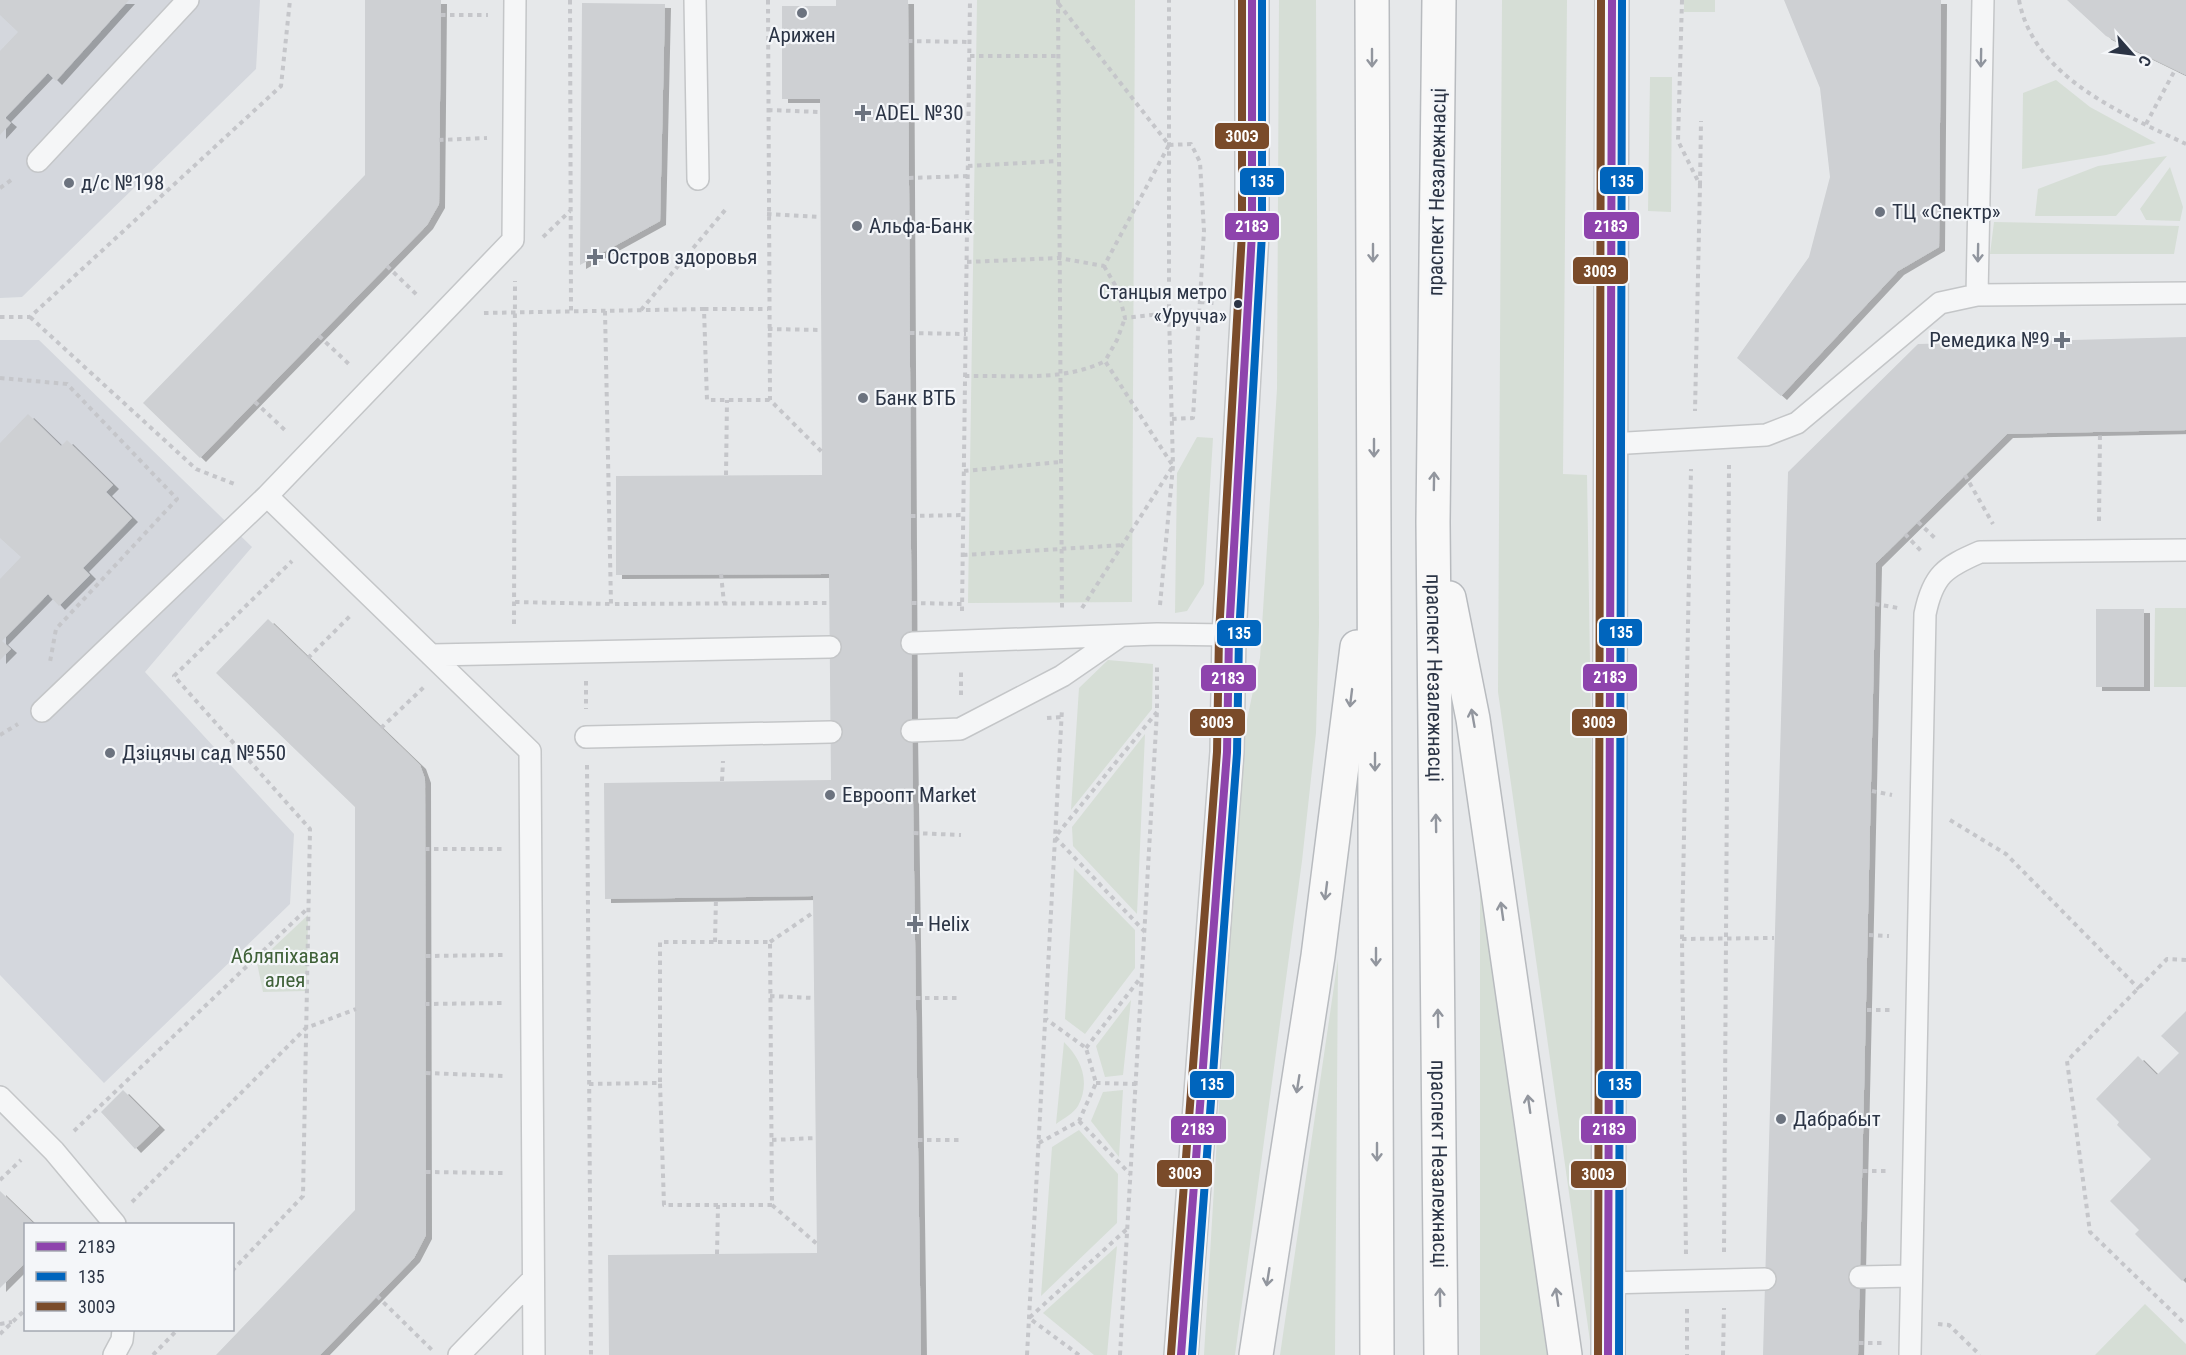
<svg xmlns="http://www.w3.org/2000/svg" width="2186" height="1355" font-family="'Roboto Condensed',sans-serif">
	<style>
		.built { fill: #d4d7dd }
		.green { fill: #d6ded6 }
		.building { fill: #ced0d3; filter: url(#shadow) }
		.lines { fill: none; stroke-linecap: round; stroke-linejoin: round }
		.lane-casing { stroke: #c4c6c8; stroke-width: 24 }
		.secondary-casing { stroke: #c4c6c8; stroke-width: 36 }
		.highway-casing { stroke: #b8bbbf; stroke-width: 36 }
		.path { stroke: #c5c6ca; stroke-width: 4; stroke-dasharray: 4.5 4.5; stroke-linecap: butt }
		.lane { stroke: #f5f6f7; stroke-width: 21 }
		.secondary { stroke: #f8f8f8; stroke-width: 33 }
		.highway { stroke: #f8f8f8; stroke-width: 33 }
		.bus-1-casing { stroke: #f4f6f9; stroke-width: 12 }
		.bus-2-casing { stroke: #f4f6f9; stroke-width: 12 }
		.bus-3-casing { stroke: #f4f6f9; stroke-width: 12 }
		.bus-1 { stroke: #8e44ad; stroke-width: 8 }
		.bus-2 { stroke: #0065bd; stroke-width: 8 }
		.bus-3 { stroke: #7a4b2a; stroke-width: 8 }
		.oneway { stroke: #92969e }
		.oneway2 { stroke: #90959e }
		.poi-dot { fill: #6c737f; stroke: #f4f6f9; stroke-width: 2 }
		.bus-dot { fill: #2b3445; stroke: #f4f6f9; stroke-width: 2 }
		.labels { text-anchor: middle; stroke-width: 4.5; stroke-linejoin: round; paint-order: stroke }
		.bus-label { font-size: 20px; fill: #2b3445; stroke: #f4f6f9; text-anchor: end }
		.poi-label { font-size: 21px; fill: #2b3445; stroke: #f4f6f9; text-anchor: start }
		.street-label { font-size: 21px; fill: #2b3445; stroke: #f4f6f9 }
		.park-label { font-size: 21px; fill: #3f6138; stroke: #f4f6f9 }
		.line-badge { stroke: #f4f6f9; stroke-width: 2 }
		.badge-label { font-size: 16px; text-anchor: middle; font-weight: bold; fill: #fff }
	</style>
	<defs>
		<filter id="shadow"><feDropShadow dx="6" dy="4" stdDeviation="0" flood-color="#0004"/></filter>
	</defs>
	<rect width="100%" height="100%" fill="#e6e8ea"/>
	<path class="built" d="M0 0H260L256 69 22 297 0 298Z
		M0 340H39L252 547 145 672 294 834 290 904 104 1083 0 975Z"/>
	<path class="green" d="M977 0H1135L1132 602 968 603Z
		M1279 0H1316L1319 624 1316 733 1302 861 1235 1355H1204L1240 753 1260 658 1277 389Z
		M1502 0H1567L1563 474 1587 475 1601 1355H1592L1498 692Z
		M1684 0H1715V12H1684Z
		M1650 77H1672L1671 212 1648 211Z
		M2056 80 2090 107 2156 143 2106 155 2022 169 2023 93Z
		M2167 156 2116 216H2035L2038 189 2098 166Z
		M2170 167 2183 207 2180 221 2146 220 2140 209Z
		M1994 222 2179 226 2174 254H1990Z
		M1197 437 1213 438 1204 584 1187 611 1175 613 1177 473Z
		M2155 608H2186V687H2154Z
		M1108 660 1153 664 1152 709 1071 810 1079 688Z
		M1145 734 1137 914 1073 846 1072 827Z
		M1480 858 1547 1355H1480Z
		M1074 868 1135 930V968L1085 1034 1065 1019Z
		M308 915 307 991 263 992 257 963Z
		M1338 959 1335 1355H1280Z
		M1131 1000 1123 1075 1105 1077 1096 1046Z
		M1064 1042C1081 1059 1091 1081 1078 1106 1074 1113 1063 1119 1056 1124Z
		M1123 1090 1119 1157 1091 1121 1103 1092Z
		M1079 1130 1118 1174 1117 1223 1041 1296 1052 1147Z
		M1117 1246 1107 1355H1094L1043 1313Z
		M2145 1304 2186 1344V1355H2095Z"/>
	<path class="building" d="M0 0H129L56 81 48 73 5 118 11 123 0 135V51L18 32 0 15Z
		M365 0H441L439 204 427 225 200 458 143 403 365 175Z
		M836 0H908L912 731 921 1355H609L608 1255 817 1253 813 896 605 899 604 783 831 780 829 574 616 575V476L822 475 820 99H782V6H836Z
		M1784 0H1941L1939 247 1898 271 1781 396 1737 358 1809 257 1830 177 1820 88Z
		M2067 0H2186V75L2106 36Z
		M582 3 665 4 660 221 580 265Z
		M2186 337V430L2007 434 1876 563 1858 1355H1763L1788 472 1918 344Z
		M28 414 61 446 67 440 113 485 106 492 132 518 83 568 90 575 59 606 48 594 2 641 11 649 0 660V579L21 557 0 538V443Z
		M2096 609H2144V687H2096Z
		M268 619 420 765 425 779 426 1235 414 1258 320 1355H216L355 1210V807L216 673Z
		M2186 1011V1277L2182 1281 2135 1234 2139 1230 2110 1201 2151 1159 2117 1125 2119 1122 2096 1099 2138 1056 2157 1075 2179 1053 2161 1036Z
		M123 1090 159 1126 135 1149 101 1112Z
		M0 1191 34 1224H26V1262L0 1288Z"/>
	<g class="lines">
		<g class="lane-casing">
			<path id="lane" d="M695 0 698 179
				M38 161 188 0
				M1977 295 1983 0
				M1610 444 1766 435 1797 423 1940 303 1977 295 2186 293
				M267 496 530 751 534 1355
				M912 643 1157 634 1229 635
				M431 655 830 647
				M42 711 267 496 513 240 515 0
				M912 731 960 729 1062 676 1120 636
				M586 737 831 732
				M0 1097 54 1151 115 1224
				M1860 1277 1911 1276
				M1606 1283 1765 1279
				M114 1355 122 1340 123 1330
				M459 1355 533 1279
				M1910 1355 1925 614C1933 575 1945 567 1980 552L2186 550"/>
		</g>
		<g class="secondary-casing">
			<path id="secondary" d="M1181 1355 1227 752 1229 635 1252 233V0
				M1608 1355 1612 0"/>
		</g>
		<g class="highway-casing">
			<g id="highway">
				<path d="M1372 0 1377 1355"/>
				<path id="s1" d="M1439 0 1433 522 1441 1355"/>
				<path d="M1449 598 1473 719 1565 1355"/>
				<path d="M1256 1355 1318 956 1357 647"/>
			</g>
		</g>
		<path class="path" d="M570 0 571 311
			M768 0 770 400 822 452
			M1058 0 1062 608
			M1682 0 1678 141 1700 185 1695 411
			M2019 0C2033 77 2123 114 2186 144
			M441 15H488
			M908 41 970 42
			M970 56H1058
			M768 110 820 112
			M2146 124 2175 70
			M439 140 487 138
			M1169 145 1191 144 1200 162 1204 231 1193 418 1172 419
			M968 166 1058 161
			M909 178 968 176
			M1700 185 1701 121
			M0 188 14 178
			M767 214 819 217
			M543 237 570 211
			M967 262 1059 258 1104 266 1169 145 1058 3
			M387 266 419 297
			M1104 266 1118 290 1125 318 1169 313
			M1200 302 1214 303
			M704 309H768
			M641 310 726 209
			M605 311 611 604 830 603
			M484 313 704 309 707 400H770
			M0 317H30L281 86 290 0
			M30 317 196 469 237 485
			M768 329 821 330
			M910 333 966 334
			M319 336 351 366
			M965 376C1011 375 1064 382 1105 361
			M0 378 67 384 177 499 56 629 50 662
			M255 402 287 432
			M964 471 1060 462
			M726 475 727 400
			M1965 475 1993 524
			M911 516 963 515
			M2099 521 2100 432
			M1918 522 1937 540
			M1905 534 1923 553
			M963 555 1124 545
			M721 574 724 603
			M515 602 611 604
			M912 603 962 604
			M1875 604 1898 608
			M1160 605 1173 466 1169 313V0
			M1082 608 1173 466 1105 361 1117 340 1125 318
			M962 611 970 0
			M514 624 515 281
			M308 658 350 616
			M586 681V709
			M961 695V670
			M1047 718 1062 717
			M381 728 424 687
			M0 735 18 724
			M587 765 591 1355
			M722 781 723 761
			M1872 791 1892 795
			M1950 820 2006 854 2139 989
			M914 833 961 835
			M425 849H503
			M1145 932 1055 837 1157 712
			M1869 935 1889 936
			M1682 939 1774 938
			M715 942 716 897
			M770 942 814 912
			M426 956 503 955
			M2186 960 2167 959 2067 1061 2090 1232 2186 1325
			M770 996 814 998
			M916 998H961
			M425 1004 504 1003
			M1867 1010H1890
			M1086 1048 1142 976
			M426 1073 503 1076
			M1096 1083 1136 1084
			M589 1084 660 1083V942H770L772 1205H664L660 1083
			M1079 1121 1131 1175
			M74 1131 308 908
			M772 1140 816 1138
			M918 1140H962
			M1039 1143 1079 1121 1096 1083 1086 1048 1046 1019
			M1863 1171H1886
			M426 1172 503 1173
			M0 1180 21 1160
			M132 1202 306 1028 356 1009
			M772 1205 817 1244
			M1724 1252 1729 465
			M717 1254 718 1205
			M1686 1254 1682 939 1691 469
			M232 1271 303 1196 310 829 174 676 292 561
			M377 1296 432 1350
			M1687 1309V1355
			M0 1324 12 1322
			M1938 1324 1949 1325 1980 1355
			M0 1334 26 1309
			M1859 1343H1882
			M153 1355 177 1330
			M1027 1355 1062 709
			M1079 1355 1029 1318 1127 1229
			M1120 1355 1157 711V664
			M1723 1355 1724 1308"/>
		<use href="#lane" class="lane"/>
		<use href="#secondary" class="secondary"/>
		<use href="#highway" class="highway"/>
		<g class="bus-1-casing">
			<path id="bus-1" d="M1181 1355 1227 752 1229 635 1252 233V0
				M1608 1355 1612 0"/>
		</g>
		<g class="bus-2-casing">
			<path id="bus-2" d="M1192 1355 1237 753 1239 635 1262 234V0
				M1619 1355 1622 0"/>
		</g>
		<g class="bus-3-casing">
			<path id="bus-3" d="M1171 1354 1217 752 1219 634 1242 233V0
				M1598 1355 1601 0"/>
		</g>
		<use href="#bus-1" class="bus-1"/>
		<use href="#bus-2" class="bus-2"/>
		<use href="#bus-3" class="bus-3"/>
	</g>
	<defs><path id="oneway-shaft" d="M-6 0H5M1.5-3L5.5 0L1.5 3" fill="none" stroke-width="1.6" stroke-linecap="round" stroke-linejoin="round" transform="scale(1.5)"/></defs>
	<g class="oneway">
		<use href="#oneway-shaft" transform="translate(1372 58) rotate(90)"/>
		<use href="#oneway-shaft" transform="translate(1373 253) rotate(90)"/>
		<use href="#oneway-shaft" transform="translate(1374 448) rotate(90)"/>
		<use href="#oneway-shaft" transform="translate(1434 481) rotate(-89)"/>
		<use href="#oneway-shaft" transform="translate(1351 698) rotate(97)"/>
		<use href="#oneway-shaft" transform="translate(1473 718) rotate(-100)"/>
		<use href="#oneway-shaft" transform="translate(1375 762) rotate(90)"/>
		<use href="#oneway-shaft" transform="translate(1436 823) rotate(-91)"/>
		<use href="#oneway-shaft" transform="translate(1326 891) rotate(97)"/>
		<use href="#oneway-shaft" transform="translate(1502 911) rotate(-98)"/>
		<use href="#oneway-shaft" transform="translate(1376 957) rotate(90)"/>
		<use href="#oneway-shaft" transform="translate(1438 1018) rotate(-91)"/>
		<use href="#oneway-shaft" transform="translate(1298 1084) rotate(99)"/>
		<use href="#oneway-shaft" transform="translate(1529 1104) rotate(-98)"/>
		<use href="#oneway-shaft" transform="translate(1377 1152) rotate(90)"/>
		<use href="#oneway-shaft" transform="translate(1268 1277) rotate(99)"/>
		<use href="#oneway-shaft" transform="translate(1440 1297) rotate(-91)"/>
		<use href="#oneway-shaft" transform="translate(1557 1297) rotate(-98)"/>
	</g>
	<g class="oneway2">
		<use href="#oneway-shaft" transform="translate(1981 58) rotate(91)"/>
		<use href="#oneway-shaft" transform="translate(1978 253) rotate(91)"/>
	</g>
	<g class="poi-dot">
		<circle cx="802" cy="13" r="6"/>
		<path d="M860 104h6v6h6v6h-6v6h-6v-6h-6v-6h6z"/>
		<circle cx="69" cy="183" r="6"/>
		<circle cx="1880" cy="212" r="6"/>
		<circle cx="857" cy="226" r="6"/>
		<path d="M592 248h6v6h6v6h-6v6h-6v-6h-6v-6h6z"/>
		<path d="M2059 331h6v6h6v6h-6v6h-6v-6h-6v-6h6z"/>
		<circle cx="863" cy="398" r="6"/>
		<circle cx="110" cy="753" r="6"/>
		<circle cx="830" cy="795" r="6"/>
		<path d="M912 915h6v6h6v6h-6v6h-6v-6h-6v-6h6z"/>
		<circle cx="1781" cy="1119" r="6"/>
	</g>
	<circle class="bus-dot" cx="1238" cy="304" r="5"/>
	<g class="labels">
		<g class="bus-label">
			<text x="1227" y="299">Станцыя метро<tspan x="1227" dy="24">«Уручча»</tspan></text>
		</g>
		<g class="poi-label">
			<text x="802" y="42" text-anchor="middle">Арижен</text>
			<text x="875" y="120">ADEL №30</text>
			<text x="81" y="190">д/с №198</text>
			<text x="1892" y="219">ТЦ «Спектр»</text>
			<text x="869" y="233">Альфа-Банк</text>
			<text x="607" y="264">Остров здоровья</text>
			<text x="2050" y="347" text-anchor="end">Ремедика №9</text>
			<text x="875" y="405">Банк ВТБ</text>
			<text x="122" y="760">Дзіцячы сад №550</text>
			<text x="842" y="802">Евроопт Market</text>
			<text x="928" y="931">Helix</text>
			<text x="1793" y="1126">Дабрабыт</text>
		</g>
		<g class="street-label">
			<text transform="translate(1437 192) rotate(-89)" y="7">праспект Незалежнасці</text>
			<text dy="7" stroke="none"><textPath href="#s1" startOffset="678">праспект Незалежнасці</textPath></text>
			<text dy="7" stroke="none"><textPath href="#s1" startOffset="1164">праспект Незалежнасці</textPath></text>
		</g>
		<g class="park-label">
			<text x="285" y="963">Абляпіхавая<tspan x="285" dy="24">алея</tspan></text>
		</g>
	</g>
	<g class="line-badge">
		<rect x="1214" y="122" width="56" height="28" rx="6" fill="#7a4b2a"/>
		<rect x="1599" y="166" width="45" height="29" rx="6" fill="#0065bd"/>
		<rect x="1239" y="167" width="46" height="29" rx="6" fill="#0065bd"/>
		<rect x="1583" y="211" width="57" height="29" rx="6" fill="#8e44ad"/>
		<rect x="1224" y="212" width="56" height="29" rx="6" fill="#8e44ad"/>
		<rect x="1572" y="256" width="57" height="29" rx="6" fill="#7a4b2a"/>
		<rect x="1598" y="618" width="45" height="29" rx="6" fill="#0065bd"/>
		<rect x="1216" y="619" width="46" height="28" rx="6" fill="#0065bd"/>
		<rect x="1582" y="663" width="56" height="29" rx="6" fill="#8e44ad"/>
		<rect x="1200" y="664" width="57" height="28" rx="6" fill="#8e44ad"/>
		<rect x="1571" y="708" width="57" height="29" rx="6" fill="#7a4b2a"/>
		<rect x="1189" y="708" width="57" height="29" rx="6" fill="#7a4b2a"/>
		<rect x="1597" y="1070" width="45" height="29" rx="6" fill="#0065bd"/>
		<rect x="1189" y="1070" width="46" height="29" rx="6" fill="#0065bd"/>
		<rect x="1580" y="1115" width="57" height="29" rx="6" fill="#8e44ad"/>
		<rect x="1170" y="1115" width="57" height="29" rx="6" fill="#8e44ad"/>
		<rect x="1156" y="1159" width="57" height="29" rx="6" fill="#7a4b2a"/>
		<rect x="1570" y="1160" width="57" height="29" rx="6" fill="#7a4b2a"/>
	</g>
	<g class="badge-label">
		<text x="1242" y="142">300Э</text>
		<text x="1622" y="187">135</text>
		<text x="1262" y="187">135</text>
		<text x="1611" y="232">218Э</text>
		<text x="1252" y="232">218Э</text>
		<text x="1600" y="277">300Э</text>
		<text x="1621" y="638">135</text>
		<text x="1239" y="639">135</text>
		<text x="1610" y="683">218Э</text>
		<text x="1228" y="684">218Э</text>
		<text x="1599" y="728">300Э</text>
		<text x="1217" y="728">300Э</text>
		<text x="1620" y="1090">135</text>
		<text x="1212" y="1090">135</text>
		<text x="1609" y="1135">218Э</text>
		<text x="1198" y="1135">218Э</text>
		<text x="1185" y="1179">300Э</text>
		<text x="1598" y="1180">300Э</text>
	</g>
	<rect x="24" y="1223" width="210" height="108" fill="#f4f6f9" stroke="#a4a8b1" stroke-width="1.5"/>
	<rect x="36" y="1242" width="30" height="9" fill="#8e44ad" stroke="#a4a8b1" stroke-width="1.5"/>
	<text x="78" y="1253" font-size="18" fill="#2b3445">218Э</text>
	<rect x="36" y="1272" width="30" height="9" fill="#0065bd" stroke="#a4a8b1" stroke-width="1.5"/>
	<text x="78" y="1283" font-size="18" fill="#2b3445">135</text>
	<rect x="36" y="1302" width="30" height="9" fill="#7a4b2a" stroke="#a4a8b1" stroke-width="1.5"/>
	<text x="78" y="1313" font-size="18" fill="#2b3445">300Э</text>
	<g transform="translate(2132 54) rotate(118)" stroke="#f4f6f9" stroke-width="4.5" paint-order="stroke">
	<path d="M0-4.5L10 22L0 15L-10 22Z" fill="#2b3445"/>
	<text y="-9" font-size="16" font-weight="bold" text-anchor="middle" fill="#2b3445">С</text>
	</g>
</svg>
